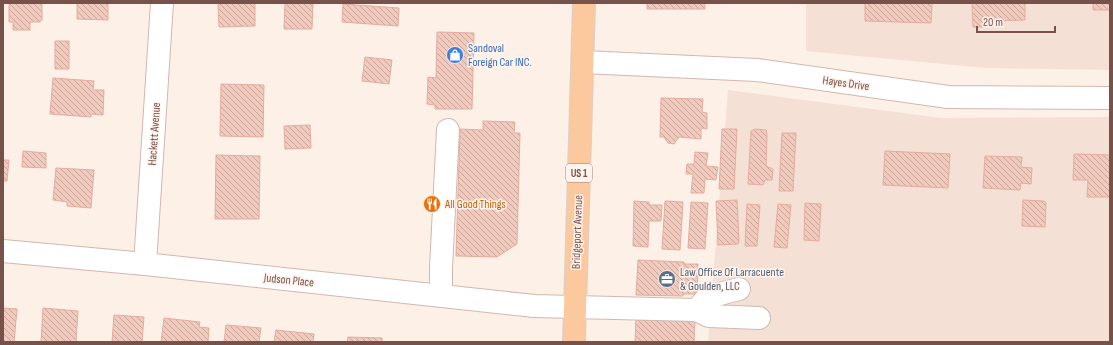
<svg xmlns="http://www.w3.org/2000/svg" width="1113" height="345" font-family="'Sofia Sans Condensed',sans-serif">
	<style>
		.residential { fill: #f4e0d4 }
		.building { fill: url(#building-back-hatch); stroke: #e5ac9e }
		.lines { fill: none; stroke-linecap: round; stroke-linejoin: round }
		.minor-casing { stroke: #d1b8ae; stroke-width: 24 }
		.major-casing { stroke: #d9cfcc; stroke-width: 24 }
		.minor { stroke: #fff; stroke-width: 22 }
		.major { stroke: #fcc89e; stroke-width: 22 }
		.labels { text-anchor: middle; stroke-width: 3; stroke-linejoin: round; paint-order: stroke }
		.shield { fill: #fff4ed; stroke: #a0837b; stroke-width: 1 }
		.shield-label { font-size: 11px; font-weight: bold; fill: #77524a }
		.shop-label { font-size: 12px; fill: #366cbe; stroke: #fff4ed; text-anchor: start }
		.street-label { font-size: 12px; fill: #77524a; stroke: #fff4ed }
		.food-label { font-size: 12px; fill: #c56008; stroke: #fff4ed; text-anchor: start }
		.service-label { font-size: 12px; fill: #4e5e75; stroke: #fff4ed; text-anchor: start }
	</style>
	<defs>
		<pattern id="building-back-hatch" width="6" height="6" patternUnits="userSpaceOnUse"><rect width="6" height="6" fill="#f2c9bd"/><path d="M-1 5l2 2M0 0l6 6M5-1l2 2" fill="none" stroke="#c9a69c"/></pattern>
	</defs>
	<rect width="100%" height="100%" fill="#fdf0e6"/>
	<path class="residential" d="M806 3H1110V70L986 68 806 51Z
		M728 90 941 118 1110 117V342H708Z"/>
	<path class="building" d="M9 3H42V20L40 22H30V30H13V22H9Z
		M77 3H108V20L77 19Z
		M218 3H255V26L219 27Z
		M285 3H313L312 29H284Z
		M647 3H705V9H647Z
		M865 3H932L931 23 865 21Z
		M972 3H1025V20L988 21V27H973Z
		M1093 3H1110V10H1093Z
		M343 4 399 8 398 26 342 22Z
		M437 32 474 33 472 109H435V105L427 104 428 77 436 78Z
		M55 41H69V69H55Z
		M365 57 392 60 389 84 362 81Z
		M53 78 94 81 93 90H104L103 115 91 114V117L50 114Z
		M221 84 264 85 263 137 220 136Z
		M661 98 703 99 702 112 707 113V129L701 128V139L679 137 674 144 668 143 664 137H660Z
		M483 121 515 122 514 133H520L517 244 497 257 456 256 460 129 483 130Z
		M310 125 311 148 285 149 284 126Z
		M722 129H737L734 189H719Z
		M755 129 766 130 767 134 766 166 773 169 772 180H765L763 185 748 184 751 131Z
		M782 133H796L793 191H779Z
		M23 151 46 153V168L22 167Z
		M885 151 950 154 948 188 883 185Z
		M695 152 708 153 706 166 718 167 716 180 705 179 704 193H691L693 174H686L687 164H694Z
		M1074 154 1110 155V197H1087L1088 180H1073Z
		M216 155 260 156 259 219H215Z
		M985 156 1022 157 1021 167 1032 168 1031 184 1021 183 1020 190 983 188Z
		M3 160H9L7 181H3Z
		M56 168 94 170 91 208 67 206V202L53 200Z
		M737 200 739 241 738 244 718 245 716 201Z
		M1023 200 1044 201 1046 203 1045 227 1022 226Z
		M634 201 649 202V205H662L661 221H649L648 247 633 246Z
		M665 201 683 202 680 250 662 249Z
		M691 202 708 203 705 249 688 248Z
		M805 203 821 204 819 241 804 240Z
		M747 204 760 205 757 246H745Z
		M778 204 791 205 787 248 774 247Z
		M638 260 684 262V264H698L697 294H683V296L636 295Z
		M3 308 17 309 14 342H3Z
		M43 308 78 311 76 342H41Z
		M114 315 144 317 142 342H112Z
		M164 318 200 322 199 327 209 328 208 342H161Z
		M636 318 695 319 694 342H635Z
		M226 325 261 328 259 342H224Z
		M276 330 314 334 313 342H274Z
		M348 337 382 338V342H347Z"/>
	<g class="lines">
		<g class="minor-casing">
			<path id="minor" d="M583 62 757 70 948 97 1110 98
				M3 251 145 264 534 306 696 310 708 297 739 289
				M145 264 162 3
				M441 296V268L448 130
				M696 310 709 316 759 318"/>
		</g>
		<g class="major-casing">
			<path id="major" d="M574 342 584 3"/>
		</g>
		<use href="#minor" class="minor"/>
		<use href="#major" class="major"/>
	</g>
	<defs>
		<g id="shop-disc" transform="scale(0.9)"><circle r="9.5" fill="#3f7fe0" stroke="#fff4ed"/><path d="M-5-2.5h2.3a2.7 3.5 0 0 1 5.4 0H5L5.5 6h-11ZM-1.5-2.5h3a1.5 2.3 0 0 0-3 0Z" fill="#fff"/></g>
		<g id="restaurant-disc" transform="scale(0.9)"><circle r="9.5" fill="#e8710a" stroke="#fff4ed"/><path d="M-5-6h1v4h1v-4h1v4h1v-4h1v5L-1.5 .5V6h-2V.5L-5-1ZM5-6V6H3V1.5H1.5Q1.5-4 5-6Z" fill="#fff"/></g>
		<g id="office-disc" transform="scale(0.9)"><circle r="9.5" fill="#5c6f8a" stroke="#fff4ed"/><path d="M-6-3h4V-5.5h4V-3h4V5H-6ZM-1-4.5V-3h2v-1.5ZM-6 0V1H6V0Z" fill="#fff"/></g>
	</defs>
	<g fill-rule="evenodd">
		<use href="#shop-disc" x="455" y="55"/>
		<use href="#restaurant-disc" x="432" y="204"/>
		<use href="#office-disc" x="667" y="279"/>
	</g>
	<g class="labels">
		<rect class="shield" x="566" y="164" width="26" height="18" rx="3"/>
		<g class="shield-label">
			<text x="579" y="177">US 1</text>
		</g>
		<g class="shop-label">
			<text x="468" y="52">Sandoval<tspan x="468" dy="14">Foreign Car INC.</tspan></text>
		</g>
		<g class="street-label">
			<text transform="translate(846 83) rotate(8)" y="4">Hayes Drive</text>
			<text transform="translate(154 134) rotate(-86)" y="4">Hackett Avenue</text>
			<text transform="translate(577 232) rotate(-88)" y="4">Bridgeport Avenue</text>
			<text transform="translate(289 280) rotate(6)" y="4">Judson Place</text>
		</g>
		<g class="food-label">
			<text x="445" y="208">All Good Things</text>
		</g>
		<g class="service-label">
			<text x="680" y="276">Law Office Of Larracuente<tspan x="680" dy="14">&amp; Goulden, LLC</tspan></text>
		</g>
	</g>
	<rect width="1113" height="345" fill="none" stroke="#77524a" stroke-width="8"/>
	<path d="M977 26v6h78v-6" fill="none" stroke="#77524a" stroke-width="2"/>
	<text x="983" y="26" font-size="12" fill="#77524a" stroke="#fff4ed" stroke-width="3" paint-order="stroke">20 m</text>
</svg>
